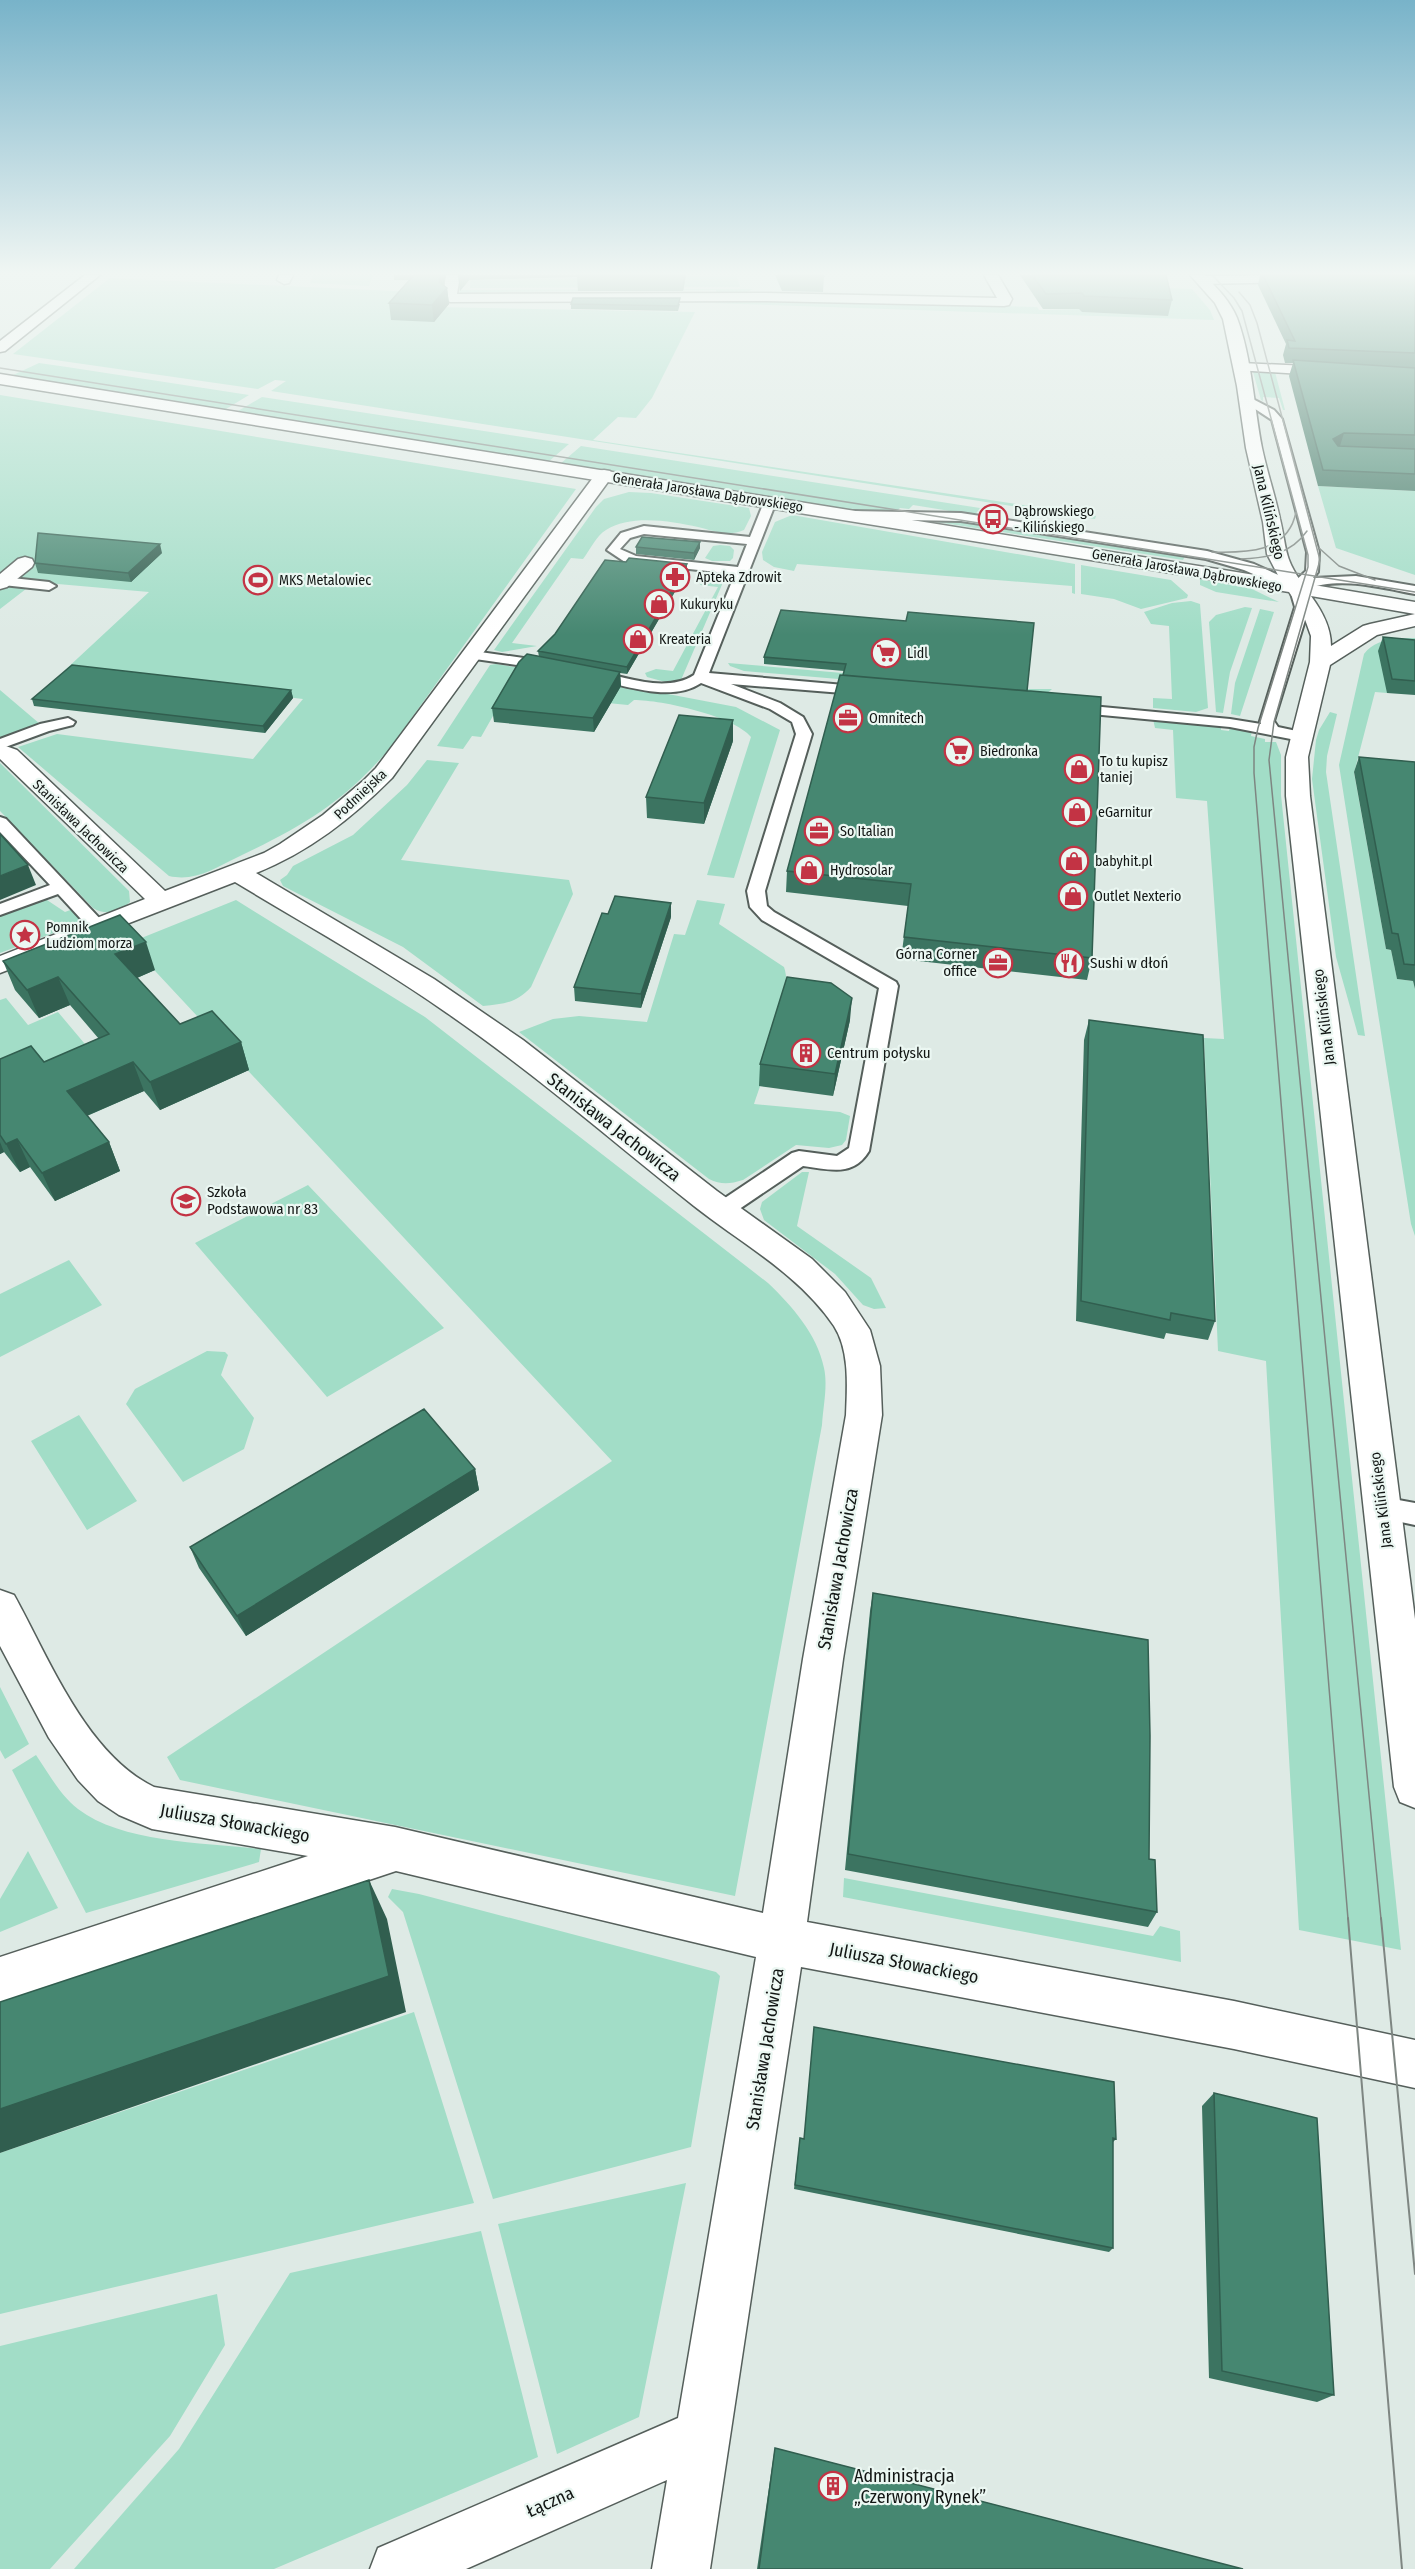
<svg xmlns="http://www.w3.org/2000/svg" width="1415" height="2569" font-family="'Fira Sans Condensed',sans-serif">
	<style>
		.green { fill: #a2ddc7 }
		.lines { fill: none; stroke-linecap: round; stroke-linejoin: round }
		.service-casing { stroke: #555f5b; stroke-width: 4 }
		.minor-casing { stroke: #555f5b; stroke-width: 3 }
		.tertiary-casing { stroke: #555f5b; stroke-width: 3 }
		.service { fill: #fff; fill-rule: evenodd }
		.minor { fill: #fff; fill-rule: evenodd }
		.tertiary { fill: #fff; fill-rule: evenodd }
		.tram-far1 { stroke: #7e8682; stroke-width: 1.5 }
		.tram { stroke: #7e8682; stroke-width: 2 }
		.wall { fill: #3c7461 }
		.shaded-wall { fill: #315e4f }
		.building { fill: #468771; stroke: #315e4f; stroke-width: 1.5 }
		.labels { text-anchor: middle; stroke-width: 4.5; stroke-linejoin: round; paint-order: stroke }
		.far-street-label { font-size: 14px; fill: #121614; stroke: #ebf7f2 }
		.far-poi-label { font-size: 14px; fill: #121614; stroke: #ebf7f2; text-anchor: start }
		.street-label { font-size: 15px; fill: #121614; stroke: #ebf7f2 }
		.poi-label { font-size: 15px; fill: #121614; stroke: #ebf7f2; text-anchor: start }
		.near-street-label { font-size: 18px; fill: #121614; stroke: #ebf7f2 }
		.near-poi-label { font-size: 18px; fill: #121614; stroke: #ebf7f2; text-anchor: start }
	</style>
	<rect width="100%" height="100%" fill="#deeae5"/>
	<path class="green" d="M313 275H373L369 286 310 283Z
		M471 275 480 280 736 275 740 287 470 288Z
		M110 278 437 293 435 307 695 312 652 398 636 418 618 417 593 440 1096 516 1095 519 271 391 286 381 275 380 258 389 13 354Z
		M1163 288 1192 289 1210 310 1214 320 709 303 780 300 1037 307 1039 310 1079 309 1082 312 1168 316Z
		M753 289 743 294 717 295 716 290 485 292 483 296 460 294 459 290Z
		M39 363 67 367 249 395 226 409H220L11 376Z
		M1253 372H1275L1285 410H1283L1279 398 1263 397V401L1261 400Z
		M0 395 576 489 390 748C343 803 303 826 238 857 215 868 195 882 169 876L18 747 57 734 253 759 303 699 64 671 149 592 35 582 0 609Z
		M262 397 569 444 548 462 239 412 238 411Z
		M581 446 980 508 975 515 913 505 909 509 900 508 898 510 907 512 862 511 560 464Z
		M1318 486 1415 491V575L1336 548Z
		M629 492 651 493 749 508 751 516 744 530C728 537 714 531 698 527 672 521 630 514 606 530 596 536 590 550 583 559L571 558 512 643 537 646 502 652 494 650 596 507 604 499Z
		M792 515 1075 564V594L1072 593V586L797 564 794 571 774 567 763 560 762 552 775 522Z
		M917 519H947L1185 556 1183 560Z
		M720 545 730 546 734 550 733 558 730 561H712L705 558 713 546Z
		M1081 565 1171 580 1188 595 1187 598 1141 609 1114 599 1081 594Z
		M712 574 724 576V580L681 680 669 683 647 677 645 673 656 669 673 671 718 587 700 585 705 576Z
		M1200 579 1252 589 1279 602 1216 592 1200 585Z
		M1191 601 1200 604 1208 708 1196 712 1153 708V698L1172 699 1169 626 1151 624 1144 612 1172 603Z
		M1245 607 1252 608 1230 672 1223 713 1216 712 1209 622 1216 615Z
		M1260 609 1274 612 1240 716 1231 714 1235 683Z
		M1398 638H1415V654L1387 693 1375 692 1354 773 1386 949 1391 950 1397 979 1413 981 1415 989V1236L1411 1224 1339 765 1364 654C1372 643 1384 640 1398 638Z
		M728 663 1028 689H1052L1044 696H1038L744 671 730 666Z
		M496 664 579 677 736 707 780 730 734 878 707 875 751 737C734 716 662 700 634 700L628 705 506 693 481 737 472 736 463 749 437 746 490 665Z
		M0 690 40 724 0 739Z
		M1330 712 1337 714 1327 756 1326 772 1365 1036 1358 1035 1336 957 1312 779 1316 740 1319 730Z
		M1153 719 1221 725V730L1229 731 1230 726 1252 730 1251 736 1265 739V742H1276L1281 755V795L1401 1950 1299 1930 1266 1361 1218 1351 1204 1038 1224 1039 1207 801 1176 798 1173 730 1155 728Z
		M427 760 459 763 401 860 569 880 573 894 531 987C517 1003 503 1004 483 1006L403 947 283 886 280 880 287 875 293 866 353 835 407 785Z
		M0 763 129 891 130 902C119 912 106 916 93 908L0 811Z
		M44 898 65 912 73 909 81 916 80 923 0 953V915Z
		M236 900 425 1017 768 1283C792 1306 817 1334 824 1368 828 1386 823 1407 822 1425L735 1896 180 1780 167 1757 612 1461 129 943Z
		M697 900 725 904 719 924 784 967C795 996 764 1073 754 1104L840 1112 850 1116 846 1140 842 1145 829 1148 796 1145 743 1180C730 1184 721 1185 709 1179L519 1032 553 1019 579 1016 647 1022 674 934 685 935Z
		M6 998 28 1025 58 1012 116 1081 0 1088V1000Z
		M802 1172H809L797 1226 871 1278 886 1308 874 1309 863 1305 835 1274 764 1220 760 1209 762 1202Z
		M308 1185 444 1328 327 1397 195 1243Z
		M69 1260 102 1305 0 1357V1294Z
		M207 1351 225 1352 228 1355 221 1375 254 1418 244 1449 183 1482 126 1404 135 1389Z
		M79 1415 137 1501 87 1530 31 1441Z
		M0 1687 29 1744 5 1759 0 1750Z
		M36 1755C49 1774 60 1795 78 1809 122 1843 207 1843 261 1849L259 1862 86 1913 12 1770Z
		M28 1851 58 1908 0 1932V1899Z
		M844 1878 1153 1936 1160 1926 1180 1931 1181 1962 843 1897Z
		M392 1889 419 1894 716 1972 720 1976 691 2147 493 2199 403 1912 388 1897Z
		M414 2012 474 2203 0 2314V2153Z
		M686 2183 639 2417 557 2454 498 2224Z
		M481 2231 538 2457 274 2569H74L179 2449 290 2273Z
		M217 2294 225 2345 170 2436 50 2569H0V2346Z"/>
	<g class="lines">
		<g class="service-casing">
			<path id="service" d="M1247 396 1274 410 1282 419 1319 552 1318 572 1313 578 1356 576 1415 586V594C1378 587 1339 576 1303 590L1309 607 1274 721 1278 727 1306 733 1309 736 1306 739 1301 741 1230 727 1070 712 1063 708 1070 704 1230 719 1261 724 1260 721 1295 607 1290 590 1244 570 1206 559 961 521 851 519 845 515 851 511 961 513 1207 551 1254 564 1294 582 1306 571 1307 552 1272 420 1243 401 1242 399Z
				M770 498 776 502 709 673 867 687 874 691 867 695 731 684 780 703 803 717 812 734 765 891 767 906 774 912 896 982 898 986 869 1151C853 1178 828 1169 803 1166L729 1216 721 1219 713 1216 710 1211 713 1206 792 1153 799 1151 837 1156 849 1148 879 988 762 920 750 907 747 891 796 734 792 722 770 709 701 683C670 704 619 684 585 676L583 673 590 669C621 676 665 694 694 675L735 574 625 562 607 550 621 533 644 526 750 537 764 502ZM644 534 747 544 738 567 636 556 620 549 630 538Z
				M3 577 49 582 56 586 49 590 3 585 0 584V578Z
				M473 651 552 662 559 666 552 670 468 658 466 655Z
				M68 718 75 722 73 725 49 731 0 749V739L40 724Z
				M0 817 6 819 104 923 107 927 104 931H92L58 894 0 915V904L50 885 0 832Z
				M1382 1497 1415 1503V1525L1373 1516 1369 1508 1373 1500Z"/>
		</g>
		<g class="minor-casing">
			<path id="minor" d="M85 275H100L5 351 0 352V341Z
				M279 275H293L289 283 284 284 277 280Z
				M446 275H460L457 294 766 293 997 298 984 275H998L1012 299 1009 305 1004 306 766 301 450 302 443 298Z
				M1306 275 1310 278 1303 282 1203 284 1196 280 1203 276Z
				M1241 363 1415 371V381L1236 370 1234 367Z
				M604 470 610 471 613 475 392 778C352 818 309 852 256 873L434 979 523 1040 717 1191 812 1259 845 1292 870 1330 880 1366 882 1415 843 1659 807 1922 1234 2001 1415 2040V2088L1234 2049 801 1967 710 2569H652L667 2480 466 2569H370L378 2548 678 2418 756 1957 396 1871 0 2003V1957L308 1856 152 1829 119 1815 98 1801 78 1780 49 1738 0 1646V1590L14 1595C49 1658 86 1754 154 1787L395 1827 763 1913 803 1659 846 1415C847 1387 850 1351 834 1326 799 1274 742 1244 694 1206 612 1141 533 1072 447 1013 379 965 306 925 235 882L0 973V956L145 899 0 759V744L17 750 165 891 264 853 280 844 323 815 363 781 376 768 598 471Z
				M25 557 32 559 34 563 32 567 7 587 0 589V574L18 559Z"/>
		</g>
		<g class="tertiary-casing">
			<path id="tertiary" d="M1190 275H1204C1217 288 1230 301 1237 318 1252 358 1254 407 1262 448 1267 472 1275 495 1280 519 1287 548 1283 556 1302 583L1415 602V614L1311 596C1322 611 1331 627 1331 646L1363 626 1370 624 1415 614V626L1377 635 1330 665 1308 757 1310 796 1415 1619V1808L1400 1802 1394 1787 1286 796V757L1310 662 1311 636 1302 611 1289 592 0 384V374L1280 579 1267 554 1263 522 1246 448 1237 386 1223 319 1215 303Z"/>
		</g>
		<use href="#service" class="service"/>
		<use href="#minor" class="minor"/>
		<use href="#tertiary" class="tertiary"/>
		<path class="tram-far1" d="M1212 275 1234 298 1242 311 1308 555V567L1258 728 1254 747V773L1348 1919
			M1239 292 1250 305 1257 323 1320 560 1274 722 1269 760 1381 1919
			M0 368 1415 592
			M1319 548 1339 566 1375 580
			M1212 552C1246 553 1288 553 1296 512
			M1241 559C1267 558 1291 554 1307 531"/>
		<path class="tram" d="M1348 1918 1402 2569
			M1381 1918 1415 2274"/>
	</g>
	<path class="wall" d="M394 275H446L443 285 447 288 449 304 434 322 391 320 389 303 410 280H394Z
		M458 275H709H686L683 291H578L577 277 469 280 460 291Z
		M775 275H823L824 276 823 292 782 291Z
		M1020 275H1166L1172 300 1168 316 1082 312 1079 309H1043Z
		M1260 275H1415V491L1318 486 1289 376 1293 363H1285L1283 355 1286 344 1258 285Z
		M571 304H680L678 311 571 309Z
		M700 542V548L694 560 636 554V547Z
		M162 553 131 582 38 573 35 563Z
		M626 562 687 564V571L627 674 620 673 621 686 594 732 494 722 492 708 539 657 538 651Z
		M906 621 1027 691 1092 958 1087 980 901 959 908 906 786 892 787 871 844 671 764 664V657Z
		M1383 637 1415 640V695L1387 693 1378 651Z
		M291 690 293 698 265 733 34 706 32 699Z
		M733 741 704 824 647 818 646 797Z
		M1359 757 1415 762V989L1413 981 1397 979 1391 950 1386 949 1354 772Z
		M671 917 641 1008 575 1001 574 987Z
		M3 961 155 970 137 978 180 1024 241 1042 249 1070 160 1110 144 1091 87 1116 109 1142 120 1171 55 1201 30 1167 20 1172 4 1152 0 1154V1059L44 1062 99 1039 70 1005 39 1018 15 990Z
		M850 1020 833 1096 759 1086 760 1064Z
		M1089 1020 1215 1321 1208 1340 1166 1333 1164 1339 1076 1321 1084 1040Z
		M475 1469 479 1490 246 1636 199 1568 190 1547Z
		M873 1593 1149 1859 1157 1912 1148 1927 845 1870 870 1611Z
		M1214 2093 1334 2395 1317 2402 1209 2378 1202 2106Z
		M800 2138 1116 2139 1113 2142V2248L1109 2252 794 2189Z
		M775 2448 1243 2569H757L774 2453Z"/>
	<path class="shaded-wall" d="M440 275H446L441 295 447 288 449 304 434 322 432 305Z
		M458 275H469V280L460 291Z
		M683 275H686L683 291Z
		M1344 433 1339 449 1333 439Z
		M700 542V548L694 560V553Z
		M160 544 162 553 131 582 128 573Z
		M687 564V571L627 674V667Z
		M620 672 621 686 594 732 593 718Z
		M291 690 293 698 265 733 263 726Z
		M733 720V741L704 824V803Z
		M28 865 36 885 0 900V876Z
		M671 903V917L641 1008V994Z
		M146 942 155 970 125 983 115 954Z
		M58 977 70 1005 39 1018 27 990Z
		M852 998 850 1020 833 1096 835 1074Z
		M241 1042 249 1070 160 1110 150 1082Z
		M133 1062 144 1091 79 1119 67 1091Z
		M17 1139 30 1167 20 1172 6 1144Z
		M0 1142 4 1152 0 1154Z
		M109 1142 120 1171 55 1201 42 1173Z
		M475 1469 479 1490 246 1636 237 1616Z
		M369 1880 387 1919 406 2012 0 2153V2109Z"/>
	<path class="building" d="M414 275H440L439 282 447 288 432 305 389 303Z
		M578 275H683L577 276Z
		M782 275H823L824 276H783Z
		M1032 275H1166L1172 300 1084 296 1082 293 1046 294Z
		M1263 275H1415V353L1289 348 1287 340 1295 341Z
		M573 298H680L678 306 571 304Z
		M1293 360 1415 368V435L1344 433 1333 439 1338 446 1415 449V474L1323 470Z
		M38 533 160 544 128 573 35 563Z
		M642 537 700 542 694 553 636 547Z
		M629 558 687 564 627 667 538 651 555 634 605 560 626 562Z
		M781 610 906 621 908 612 1034 623 1027 691 843 675 846 664 764 657Z
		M1383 637 1415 640V681L1392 679Z
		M527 654 620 672 593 718 492 708 519 662Z
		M72 665 291 690 263 726 32 699Z
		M840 675 1101 697 1092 958 904 937 911 884 787 871Z
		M679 715 733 720 704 803 646 797Z
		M1359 757 1415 762V965L1404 964 1398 934 1392 933Z
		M0 834 28 865 0 876Z
		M615 896 671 903 641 994 574 987 602 913 608 914Z
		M120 915 146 942 115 954 180 1024 212 1011 241 1042 150 1082 133 1062 67 1091 109 1142 42 1173 17 1139 6 1144 0 1135V1059L31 1046 44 1062 109 1034 58 977 27 990 3 961Z
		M787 977 831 983 852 998 835 1074 760 1064Z
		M1089 1020 1203 1035 1215 1321 1171 1313 1170 1320 1081 1301Z
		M424 1409 475 1469 237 1616 190 1547Z
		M873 1593 1148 1640 1150 1736 1149 1859 1155 1860 1157 1912 848 1854Z
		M369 1880 389 1976 0 2109V2002Z
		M814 2027 1114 2082 1116 2139 1113 2138V2248L795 2185 800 2138 804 2139Z
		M1214 2093 1317 2118 1334 2395 1222 2371Z
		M775 2448 1243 2569H759Z"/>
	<linearGradient id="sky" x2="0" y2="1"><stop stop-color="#78b3c9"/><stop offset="0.43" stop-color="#f0f6f3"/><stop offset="1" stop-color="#f0f6f3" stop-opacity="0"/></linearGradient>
	<rect width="1415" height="635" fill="url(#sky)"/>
	<defs>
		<g id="bus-ring" transform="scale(1.5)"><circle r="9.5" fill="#ebf7f2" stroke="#c33344" stroke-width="1.5"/><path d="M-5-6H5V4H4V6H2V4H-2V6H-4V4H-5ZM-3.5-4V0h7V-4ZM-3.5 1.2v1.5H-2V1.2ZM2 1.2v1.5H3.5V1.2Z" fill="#c33344"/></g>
		<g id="pharmacy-ring" transform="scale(1.5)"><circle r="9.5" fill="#ebf7f2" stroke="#c33344" stroke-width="1.5"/><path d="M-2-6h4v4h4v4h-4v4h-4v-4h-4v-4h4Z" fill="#c33344"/></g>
		<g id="stadium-ring" transform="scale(1.5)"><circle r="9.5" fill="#ebf7f2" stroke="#c33344" stroke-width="1.5"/><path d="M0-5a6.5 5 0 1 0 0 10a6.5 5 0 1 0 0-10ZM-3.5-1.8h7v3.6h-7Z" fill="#c33344"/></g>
		<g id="shop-ring" transform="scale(1.5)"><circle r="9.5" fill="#ebf7f2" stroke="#c33344" stroke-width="1.5"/><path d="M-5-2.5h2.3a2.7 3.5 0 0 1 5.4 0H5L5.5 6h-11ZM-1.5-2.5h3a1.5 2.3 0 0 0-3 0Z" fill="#c33344"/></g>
		<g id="supermarket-ring" transform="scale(1.5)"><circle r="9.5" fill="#ebf7f2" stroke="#c33344" stroke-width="1.5"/><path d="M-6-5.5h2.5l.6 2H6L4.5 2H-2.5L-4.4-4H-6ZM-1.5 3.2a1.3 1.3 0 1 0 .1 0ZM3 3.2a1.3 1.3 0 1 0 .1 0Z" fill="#c33344"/></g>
		<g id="office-ring" transform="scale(1.5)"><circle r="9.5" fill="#ebf7f2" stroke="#c33344" stroke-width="1.5"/><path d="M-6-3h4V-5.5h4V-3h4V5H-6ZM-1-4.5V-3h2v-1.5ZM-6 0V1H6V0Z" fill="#c33344"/></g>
		<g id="sight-ring" transform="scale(1.5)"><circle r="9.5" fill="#ebf7f2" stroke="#c33344" stroke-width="1.5"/><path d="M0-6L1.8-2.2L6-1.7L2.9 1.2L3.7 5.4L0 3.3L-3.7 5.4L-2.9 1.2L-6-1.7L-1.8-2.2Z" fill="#c33344"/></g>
		<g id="restaurant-ring" transform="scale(1.5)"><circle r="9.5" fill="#ebf7f2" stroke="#c33344" stroke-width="1.5"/><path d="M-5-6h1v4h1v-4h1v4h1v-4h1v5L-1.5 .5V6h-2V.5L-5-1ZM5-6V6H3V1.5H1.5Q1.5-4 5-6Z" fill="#c33344"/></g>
		<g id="building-ring" transform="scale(1.5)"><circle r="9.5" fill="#ebf7f2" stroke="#c33344" stroke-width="1.5"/><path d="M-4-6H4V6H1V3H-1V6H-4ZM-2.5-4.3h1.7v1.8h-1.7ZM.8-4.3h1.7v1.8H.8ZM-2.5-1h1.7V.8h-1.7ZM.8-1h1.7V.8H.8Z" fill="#c33344"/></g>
		<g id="school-ring" transform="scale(1.5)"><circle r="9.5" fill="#ebf7f2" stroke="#c33344" stroke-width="1.5"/><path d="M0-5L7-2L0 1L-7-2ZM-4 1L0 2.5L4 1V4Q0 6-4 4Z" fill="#c33344"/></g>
	</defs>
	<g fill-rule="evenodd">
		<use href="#bus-ring" x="993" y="519"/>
		<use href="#pharmacy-ring" x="675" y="577"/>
		<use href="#stadium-ring" x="258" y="580"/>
		<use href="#shop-ring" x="659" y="604"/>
		<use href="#shop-ring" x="638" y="639"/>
		<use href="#supermarket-ring" x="886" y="653"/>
		<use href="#office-ring" x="848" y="718"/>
		<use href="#supermarket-ring" x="959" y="751"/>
		<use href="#shop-ring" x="1079" y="769"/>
		<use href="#shop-ring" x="1077" y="812"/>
		<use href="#office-ring" x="819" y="831"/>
		<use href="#shop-ring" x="1074" y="861"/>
		<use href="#shop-ring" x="809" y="870"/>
		<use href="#shop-ring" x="1073" y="896"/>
		<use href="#sight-ring" x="25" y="935"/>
		<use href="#office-ring" x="998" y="963"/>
		<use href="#restaurant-ring" x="1069" y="963"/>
		<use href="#building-ring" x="806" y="1053"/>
		<use href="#school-ring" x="186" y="1201"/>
		<use href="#building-ring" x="833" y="2486"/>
	</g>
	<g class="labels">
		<g class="far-street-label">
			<text transform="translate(708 492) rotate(9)" y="5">Generała Jarosława Dąbrowskiego</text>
			<text transform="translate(1187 570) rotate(10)" y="5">Generała Jarosława Dąbrowskiego</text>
			<text transform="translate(360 794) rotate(-43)" y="5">Podmiejska</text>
			<text transform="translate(81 826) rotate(44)" y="5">Stanisława Jachowicza</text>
		</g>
		<g class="far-poi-label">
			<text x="1014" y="516">Dąbrowskiego<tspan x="1014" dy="16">- Kilińskiego</tspan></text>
			<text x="696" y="582">Apteka Zdrowit</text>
			<text x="279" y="585">MKS Metalowiec</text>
			<text x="680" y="609">Kukuryku</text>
			<text x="659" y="644">Kreateria</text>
			<text x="907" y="658">Lidl</text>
			<text x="869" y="723">Omnitech</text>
			<text x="980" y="756">Biedronka</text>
			<text x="1100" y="766">To tu kupisz<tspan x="1100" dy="16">taniej</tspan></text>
			<text x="1098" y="817">eGarnitur</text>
			<text x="840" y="836">So Italian</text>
			<text x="1095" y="866">babyhit.pl</text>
			<text x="830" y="875">Hydrosolar</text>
			<text x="1094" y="901">Outlet Nexterio</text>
			<text x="46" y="932">Pomnik<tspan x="46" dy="16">Ludziom morza</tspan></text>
		</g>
		<g class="street-label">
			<text transform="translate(1269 512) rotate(77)" y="5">Jana Kilińskiego</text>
			<text transform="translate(1324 1017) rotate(-97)" y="5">Jana Kilińskiego</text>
			<text transform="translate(1381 1500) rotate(-97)" y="5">Jana Kilińskiego</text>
		</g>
		<g class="poi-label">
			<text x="977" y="959" text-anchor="end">Górna Corner<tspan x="977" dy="17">office</tspan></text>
			<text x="1090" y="968">Sushi w dłoń</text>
			<text x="827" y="1058">Centrum połysku</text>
			<text x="207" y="1197">Szkoła<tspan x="207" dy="17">Podstawowa nr 83</tspan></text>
		</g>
		<g class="near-street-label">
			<text transform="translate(614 1127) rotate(38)" y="6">Stanisława Jachowicza</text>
			<text transform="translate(838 1569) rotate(-80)" y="6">Stanisława Jachowicza</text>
			<text transform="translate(235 1823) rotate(10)" y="6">Juliusza Słowackiego</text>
			<text transform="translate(904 1963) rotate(11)" y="6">Juliusza Słowackiego</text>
			<text transform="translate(765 2049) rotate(-81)" y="6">Stanisława Jachowicza</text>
			<text transform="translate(550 2502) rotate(-24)" y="6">Łączna</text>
		</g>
		<g class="near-poi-label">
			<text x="854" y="2482">Administracja<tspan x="854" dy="21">„Czerwony Rynek”</tspan></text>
		</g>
	</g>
</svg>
